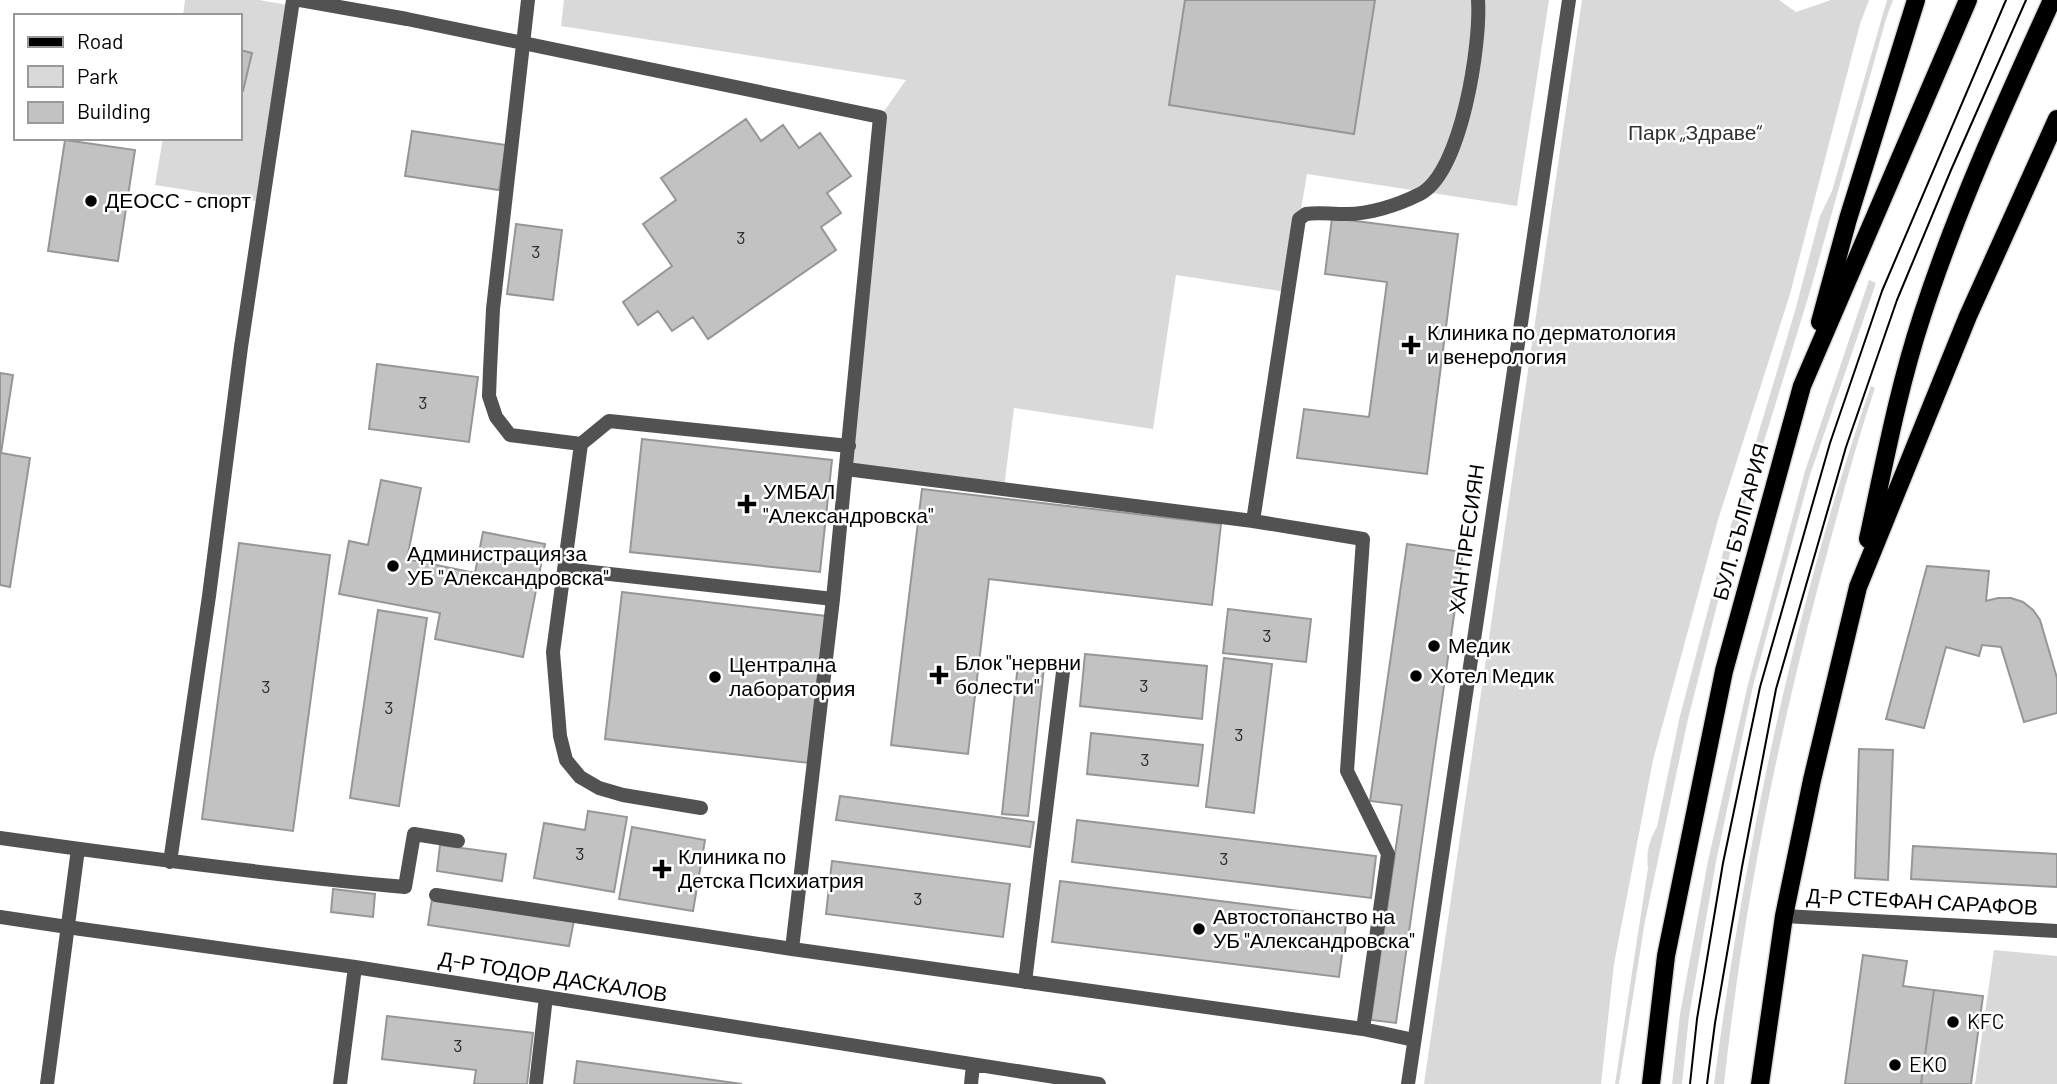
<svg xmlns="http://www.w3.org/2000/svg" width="2057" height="1084" font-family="Barlow,sans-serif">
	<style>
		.green { fill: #d9d9d9 }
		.building { fill: #c2c2c2; stroke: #969696; stroke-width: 2 }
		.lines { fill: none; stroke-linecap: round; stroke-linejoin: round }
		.primary-casing { stroke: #dbdbdb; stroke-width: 21 }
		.lane { stroke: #525252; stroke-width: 14 }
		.street { stroke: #525252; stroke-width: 14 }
		.primary { stroke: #000; stroke-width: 18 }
		.tram { stroke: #000; stroke-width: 2 }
		.poi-dot { fill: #000; stroke: #fff; stroke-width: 2.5 }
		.labels { text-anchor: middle; stroke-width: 5; stroke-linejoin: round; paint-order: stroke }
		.number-label { font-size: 18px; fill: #303030 }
		.park-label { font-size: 21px; fill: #303030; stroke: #fff }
		.poi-label { font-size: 21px; fill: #000; stroke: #fff; text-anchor: start }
		.street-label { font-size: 21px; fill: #000; stroke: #fff }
	</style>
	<rect width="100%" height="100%" fill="#fff"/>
	<path class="green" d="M185 0H259L288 5 256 201 155 185 163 138H240V16H183Z
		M564 0H1549L1517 206 1307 174 1287 292 1176 275 1153 429 1014 408 1004 488 846 469 880 117 906 80 561 26Z
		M1582 0H1779L1796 12 1831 0H1869L1860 24 1790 294 1718 520 1653 760 1614 964 1601 1084H1424Z
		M1887 0H1893L1886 19 1811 288 1732 546 1688 719 1645 921 1619 1084H1615L1648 868C1646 852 1649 841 1657 827L1680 716 1725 545 1795 311 1820 216 1832 191Z
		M1869 280 1876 283 1810 475 1753 686 1716 862 1689 1016 1682 1084H1672L1680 1014 1708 861 1748 684 1805 471Z
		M1871 386 1875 388C1853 453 1836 520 1818 587 1775 750 1742 917 1724 1084H1714C1745 847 1793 612 1871 386Z
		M1994 950 2057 956V1084H1975Z"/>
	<path class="building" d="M1185 0H1375L1354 134 1169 105Z
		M240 50 252 53 243 91H240Z
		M746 119 761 141 783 125 799 148 820 133 851 176 827 193 841 213 821 227 836 250 708 339 693 317 672 331 658 311 638 325 623 302 672 266 643 224 676 200 661 178Z
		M412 131 506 145 499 190 405 176Z
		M65 140 135 150 118 261 48 251Z
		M1332 218 1458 234 1427 474 1297 458 1304 409 1369 417 1387 282 1325 274Z
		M516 224 562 230 553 300 507 294Z
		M377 364 478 377 469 442 369 429Z
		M0 373 13 375 1 453 30 458 10 587 0 585Z
		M642 439 832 460 820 572 630 552Z
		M381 480 421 488 407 559 475 573 483 532 545 544 523 657 435 639 440 613 339 594 349 541 368 545Z
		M922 489 1221 524 1212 605 989 579 968 754 891 745Z
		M239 543 330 555 293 831 202 819Z
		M1407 544 1463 552 1396 1023 1371 1020 1402 805 1370 801Z
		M1927 566 1989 571 1986 601 1998 598H2011L2023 602 2033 610 2040 620 2057 678V713L2024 722 2001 647 1982 645 1979 656 1946 647 1924 728 1886 719Z
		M622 592 826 616 809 763 605 739Z
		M1228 609 1311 619 1306 662 1223 653Z
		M378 610 427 618 399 806 350 798Z
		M1085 654 1207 666 1202 719 1080 706Z
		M1224 658 1272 664 1254 813 1206 807Z
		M1018 664 1044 667 1028 816 1002 814Z
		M1091 733 1203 745 1198 786 1087 774Z
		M1859 749 1893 750 1888 880 1855 878Z
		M840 796 1034 822 1030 847 836 820Z
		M588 811 627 817 614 892 534 878 544 823 585 830Z
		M1077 820 1376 856 1371 898 1072 862Z
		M632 827 705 840 693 911 619 899Z
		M440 845 506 854 502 881 437 871Z
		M1913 846 2057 854V887L1911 879Z
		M832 861 1010 884 1003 937 826 914Z
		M1060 881 1347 917 1339 977 1052 942Z
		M333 889 375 894 373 917 331 912Z
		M432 899 574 920 569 946 428 925Z
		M1863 955 1907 961 1903 986 1934 990 1921 1084H1845Z
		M1934 990 1983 996 1971 1084H1921Z
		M387 1016 533 1033 527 1084H474L476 1070 382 1059Z
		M577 1061 742 1084H574Z"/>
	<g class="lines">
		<g class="primary-casing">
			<path id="primary" d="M1820 322 1848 219 1916 0
				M1868 539C1884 465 1898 389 1922 316 1957 208 2005 103 2052 0
				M1651 1084 1666 956 1724 671 1802 386 1968 0
				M1760 1084 1784 916 1812 780 1858 587 1968 316 2057 119"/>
		</g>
		<path class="lane" d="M300 0 407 19 880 117 833 599 792 949
			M528 0 493 309 490 370 489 396 496 417 510 435 581 444 553 652 560 736 566 760 580 777 599 788 623 795 701 808
			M581 444 609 421 849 446
			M846 469 1253 521 1363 539 1347 771 1388 854 1363 1029
			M1253 521 1299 219 1306 214C1318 212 1330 214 1343 214 1368 215 1398 205 1420 194 1462 172 1481 43 1478 0
			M565 569 833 599
			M0 838C135 857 269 875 405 887L414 834 458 841
			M170 862 209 596 241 347 293 0
			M436 895 792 949 1363 1029 1414 1040
			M81 929 355 967 1099 1084
			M1025 982 1063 672
			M47 1084 78 849
			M340 1084 355 967
			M536 1084 546 997
			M971 1084 973 1065"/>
		<path class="street" d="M1784 916 2057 931
			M0 917 81 929
			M1408 1084 1569 0"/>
		<use href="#primary" class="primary"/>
		<path class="tram" d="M1690 1084 1697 1019 1723 863 1760 687 1830 443 1882 291 2006 0
			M1707 1084 1715 1023 1742 867 1776 689 1846 447 1897 300 1951 170 2026 0"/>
	</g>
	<g class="poi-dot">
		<circle cx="91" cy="201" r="7"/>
		<path d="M1407.5 334.5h7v7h7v7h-7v7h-7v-7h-7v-7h7z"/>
		<path d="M743.5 493.5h7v7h7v7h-7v7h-7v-7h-7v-7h7z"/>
		<circle cx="393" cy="566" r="7"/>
		<circle cx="1434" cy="646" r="7"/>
		<path d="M935.5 664.5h7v7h7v7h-7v7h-7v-7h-7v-7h7z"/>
		<circle cx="1416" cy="676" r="7"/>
		<circle cx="715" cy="677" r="7"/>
		<path d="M658.5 858.5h7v7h7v7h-7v7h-7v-7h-7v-7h7z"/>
		<circle cx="1199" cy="929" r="7"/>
		<circle cx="1953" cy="1022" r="7"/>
		<circle cx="1895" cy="1065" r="7"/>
	</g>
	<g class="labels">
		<g class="number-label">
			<text x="741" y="244">3</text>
			<text x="536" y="258">3</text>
			<text x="423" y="409">3</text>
			<text x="1267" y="642">3</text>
			<text x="1144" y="692">3</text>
			<text x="266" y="693">3</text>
			<text x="389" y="714">3</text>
			<text x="1239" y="741">3</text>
			<text x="1145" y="766">3</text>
			<text x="580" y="860">3</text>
			<text x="1224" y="865">3</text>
			<text x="918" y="905">3</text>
			<text x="458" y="1052">3</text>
		</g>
		<g class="park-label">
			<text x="1695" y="140">Парк „Здраве“</text>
		</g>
		<g class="poi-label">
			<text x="105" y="208">ДЕОСС - спорт</text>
			<text x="1427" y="340">Клиника по дерматология<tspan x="1427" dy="24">и венерология</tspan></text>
			<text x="763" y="499">УМБАЛ<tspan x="763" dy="24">"Александровска"</tspan></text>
			<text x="407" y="561">Администрация за<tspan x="407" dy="24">УБ "Александровска"</tspan></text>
			<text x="1448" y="653">Медик</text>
			<text x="955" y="670">Блок "нервни<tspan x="955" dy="24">болести"</tspan></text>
			<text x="729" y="672">Централна<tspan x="729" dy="24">лаборатория</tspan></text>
			<text x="1430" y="683">Хотел Медик</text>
			<text x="678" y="864">Клиника по<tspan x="678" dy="24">Детска Психиатрия</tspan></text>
			<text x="1213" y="924">Автостопанство на<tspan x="1213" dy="24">УБ "Александровска"</tspan></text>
			<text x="1967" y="1029">KFC</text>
			<text x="1909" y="1072">EKO</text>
		</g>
		<g class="street-label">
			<text transform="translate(1741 522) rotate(-75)" y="7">БУЛ. БЪЛГАРИЯ</text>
			<text transform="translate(1467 539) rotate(-82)" y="7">ХАН ПРЕСИЯН</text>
			<text transform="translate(1922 902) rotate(3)" y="7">Д-Р СТЕФАН САРАФОВ</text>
			<text transform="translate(553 977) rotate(9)" y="7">Д-Р ТОДОР ДАСКАЛОВ</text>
		</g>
	</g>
	<rect x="14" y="14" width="228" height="126" fill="#ffffff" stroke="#999999" stroke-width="2"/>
	<rect x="28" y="37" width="35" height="10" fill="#000000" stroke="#999999" stroke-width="2"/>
	<text x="77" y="49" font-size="21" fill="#000000">Road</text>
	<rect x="28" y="66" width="35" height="21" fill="#d9d9d9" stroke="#999999" stroke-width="2"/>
	<text x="77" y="84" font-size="21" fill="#000000">Park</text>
	<rect x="28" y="102" width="35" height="21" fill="#c2c2c2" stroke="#999999" stroke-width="2"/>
	<text x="77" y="119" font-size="21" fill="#000000">Building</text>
</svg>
